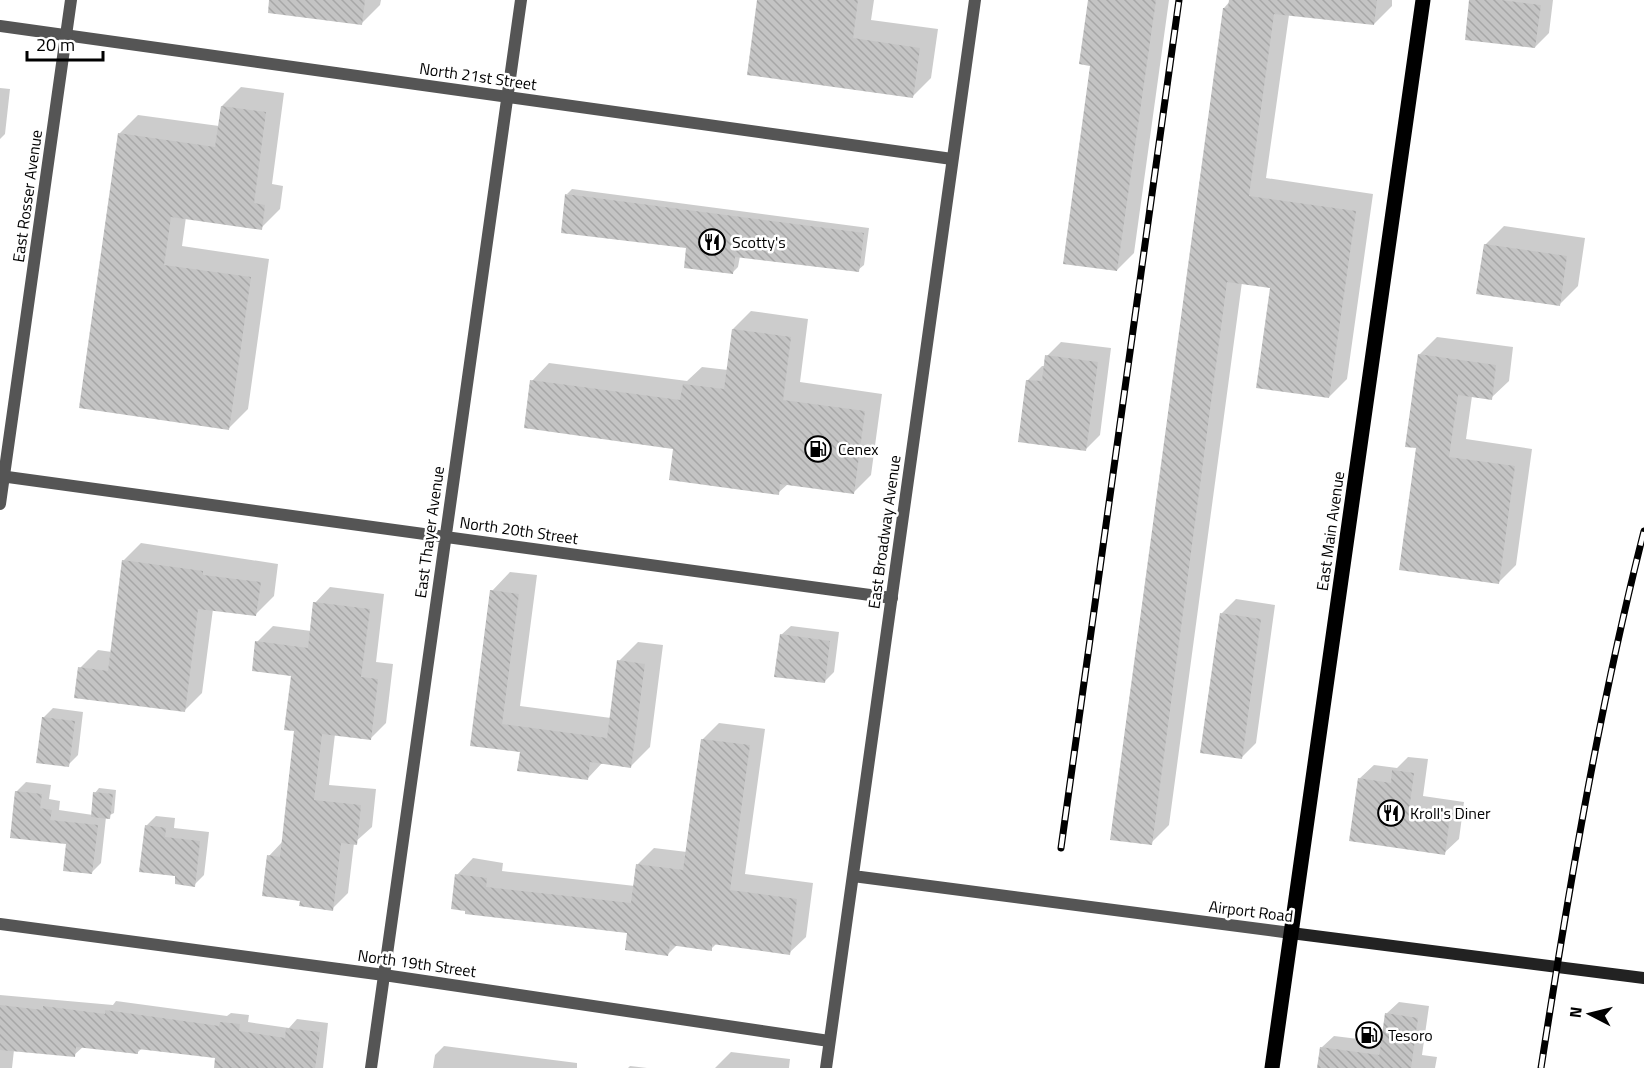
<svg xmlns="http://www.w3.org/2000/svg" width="1644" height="1068" font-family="'Titillium Web',sans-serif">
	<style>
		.shadow { fill: #0003 }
		.building { fill: url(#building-back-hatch) }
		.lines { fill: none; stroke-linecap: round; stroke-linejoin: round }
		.minor { stroke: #555; stroke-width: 12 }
		.tertiary { stroke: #555; stroke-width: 12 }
		.secondary { stroke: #222; stroke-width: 12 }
		.primary { stroke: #000; stroke-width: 15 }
		.rail-casing { stroke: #000; stroke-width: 7 }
		.rail { stroke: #fff; stroke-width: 4.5; stroke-dasharray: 14; stroke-linecap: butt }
		.labels { text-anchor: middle; stroke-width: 5; stroke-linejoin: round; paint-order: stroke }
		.street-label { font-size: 16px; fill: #000; stroke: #fff }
		.poi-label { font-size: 16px; fill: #000; stroke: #fff; text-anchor: start }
	</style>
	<defs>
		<pattern id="building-back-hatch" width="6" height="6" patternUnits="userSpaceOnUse" patternTransform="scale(1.5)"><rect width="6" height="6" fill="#c4c4c4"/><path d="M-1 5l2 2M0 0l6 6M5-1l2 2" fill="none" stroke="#a7a7a7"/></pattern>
	</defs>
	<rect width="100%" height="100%" fill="#fff"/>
	<path class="shadow" d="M300 0H381L380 5 361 24Z
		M759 0H874L871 20 938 29 931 78 912 97Z
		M1089 0H1169L1134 253 1117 270Z
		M1231 0H1392V6L1374 24 1289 15 1266 178 1373 194 1347 379 1329 397 1272 287 1242 282 1169 825 1151 843 1224 8Z
		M1471 0H1553L1549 33 1535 47Z
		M241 87 284 93 272 184 283 186 280 209 261 228 186 217 182 246 269 259 248 409 229 428 81 407 119 134 138 115 219 126 222 106Z
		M0 88 10 89 5 134 0 139Z
		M572 189 869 228 864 265 858 270 740 256 738 267 733 272 688 247 567 194Z
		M1504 226 1585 238 1578 286 1559 305 1485 245Z
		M751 311 808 319 800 382 882 394 871 475 853 493 788 484 778 493 532 381 549 363 687 381 702 367 728 370 733 329Z
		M1437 337 1513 347 1509 381 1491 398 1472 396 1466 439 1532 449 1516 565 1498 583 1418 447 1419 355Z
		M1061 342 1111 348 1100 435 1086 449 1028 380 1042 366H1045L1047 356Z
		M141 543 278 564 274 596 256 614 213 609 202 693 184 711 80 668 98 650 112 652 123 561Z
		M510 572 537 575 520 706 611 718 619 661 638 642 663 645 650 747 631 766 603 762 588 778 521 751 471 744 492 591Z
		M330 587 384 594 376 662 393 664 386 723 370 739 335 734 329 785 376 789 372 827 354 843 348 893 332 909 302 900 269 856 283 841 296 729 292 674 257 642 273 626 311 631 315 603Z
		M1236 599 1275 605 1256 743 1241 758 1221 614Z
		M791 626 839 632 834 672 825 681 781 635Z
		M53 708 83 712 78 755 68 765 43 718Z
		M719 723 765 729 745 874 813 883 806 937 789 953 717 943 711 949 677 945 668 954 629 931 466 913 457 875 473 858 503 863 502 871 635 886 637 865 654 848 687 852 703 739Z
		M1408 757 1428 759 1423 796 1464 802 1459 839 1444 853 1359 779 1374 765 1397 768Z
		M26 782 51 785 49 799 60 801 59 810 93 815 95 793 99 788 116 790 114 813 106 817 101 863 91 873 68 843 17 791Z
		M156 816 175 818 174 828 209 832 204 875 194 885 177 875 146 826Z
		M0 995 113 1005 116 1001 227 1016 231 1013 249 1015 248 1022 289 1028 297 1019 328 1023 323 1068H215L217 1057 142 1048 137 1053 84 1046 74 1055 14 1050 12 1068H0Z
		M1399 1002 1429 1006 1422 1055 1437 1057 1435 1068H1319L1321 1048 1334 1036 1383 1042 1386 1014Z
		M444 1046 577 1063V1068H433L435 1055Z
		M731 1052 790 1059 789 1068H715Z
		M630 1066 647 1068H628Z"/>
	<path class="building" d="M269 0H365L362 25 268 13Z
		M757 0H858L853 38 920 48 913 98 747 75Z
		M1088 0H1156L1117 271 1063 264 1090 66 1079 64Z
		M1229 0H1377L1374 25 1274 14 1249 196 1356 211 1329 398 1256 388 1270 288 1227 282 1152 845 1110 840 1223 8H1228Z
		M1469 0H1501L1541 5 1535 48 1465 40Z
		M221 106 266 112 254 203 265 205 262 230 171 217 164 265 251 277 229 430 79 408 118 133 215 147Z
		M565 194 864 233 859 272 735 257 733 274 684 268 686 248 561 233Z
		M1484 244 1567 256 1560 306 1476 294Z
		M732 329 791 337 783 400 865 411 854 494 780 484 779 495 669 480 673 449 524 428 530 380 680 400 683 384 724 389Z
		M1418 354 1496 365 1492 400 1458 395 1449 457 1515 466 1499 584 1399 570 1416 448 1405 447Z
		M1045 355 1098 362 1086 451 1018 442 1026 380 1042 381Z
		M122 560 203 571V575L261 582 256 616 198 609 185 712 74 698 78 667 108 671Z
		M490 590 519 594 502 724 607 738 617 660 645 664 631 768 590 762 588 780 517 771 520 752 470 746Z
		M313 602 370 609 361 677 378 679 371 740 322 734 314 800 361 805 357 845 341 843 333 911 299 906 300 901 262 896 267 855 280 857 294 731 284 730 291 676 252 671 255 641 308 648Z
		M1220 613 1261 619 1242 759 1200 753Z
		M780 634 830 641 825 683 774 677Z
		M42 717 75 721 69 767 36 763Z
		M701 739 750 745 730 890 797 899 790 955 712 944V951L670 945 668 956 625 950 627 933 465 914V911L451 909 455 874 487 878 486 887 631 903 636 864 683 870Z
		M1392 770 1414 773 1409 810 1450 816 1445 855 1349 841 1358 778 1391 783Z
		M15 791 42 794 40 808 52 810 50 820 98 825 92 874 63 871 66 844 10 838Z
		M93 792 113 794 110 819 91 817Z
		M145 825 166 828 165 837 200 841 195 887 175 884V876L139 872Z
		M0 1005 43 1010V1006L105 1014V1010L219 1026 220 1022 240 1024 239 1031 285 1038 286 1028 320 1032 315 1068H214L215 1058 138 1049V1054L76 1047 75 1057 0 1050Z
		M1385 1013 1418 1018 1411 1068H1317L1320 1047 1379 1055 1378 1065Z"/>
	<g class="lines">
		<path class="minor" d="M0 26 952 159
			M0 476 892 598
			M0 924 384 975 829 1041
			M371 1068 521 0"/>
		<path class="tertiary" d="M0 504 71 0
			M853 876 1291 933
			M826 1068 975 0"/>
		<path class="secondary" d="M1291 933 1644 978"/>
		<path class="primary" d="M1272 1068 1423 0"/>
		<g class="rail-casing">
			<path id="rail" d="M1061 848 1179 0
				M1541 1068C1569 888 1599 708 1644 531"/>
		</g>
		<use href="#rail" class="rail"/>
	</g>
	<defs>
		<g id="restaurant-ring" transform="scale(1.35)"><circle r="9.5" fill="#fff" stroke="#000" stroke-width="1.5"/><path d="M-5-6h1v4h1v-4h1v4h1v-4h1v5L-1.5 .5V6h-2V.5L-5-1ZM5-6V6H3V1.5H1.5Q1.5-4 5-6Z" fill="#000"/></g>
		<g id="fuel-ring" transform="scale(1.35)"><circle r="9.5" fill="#fff" stroke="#000" stroke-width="1.5"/><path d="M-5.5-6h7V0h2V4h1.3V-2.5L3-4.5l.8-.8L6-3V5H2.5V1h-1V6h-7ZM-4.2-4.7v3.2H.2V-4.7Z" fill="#000"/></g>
	</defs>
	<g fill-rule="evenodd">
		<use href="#restaurant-ring" x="712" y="242"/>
		<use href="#fuel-ring" x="818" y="449"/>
		<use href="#restaurant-ring" x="1391" y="813"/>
		<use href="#fuel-ring" x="1369" y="1035"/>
	</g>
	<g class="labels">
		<g class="street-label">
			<text transform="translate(478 76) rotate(8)" y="6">North 21st Street</text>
			<text transform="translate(27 196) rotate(-82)" y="6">East Rosser Avenue</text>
			<text transform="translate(519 530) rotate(8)" y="6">North 20th Street</text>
			<text transform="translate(1330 531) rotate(-82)" y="6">East Main Avenue</text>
			<text transform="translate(429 532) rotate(-82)" y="6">East Thayer Avenue</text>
			<text transform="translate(884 532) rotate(-82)" y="6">East Broadway Avenue</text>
			<text transform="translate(1251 911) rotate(7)" y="6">Airport Road</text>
			<text transform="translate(417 963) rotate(8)" y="6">North 19th Street</text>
		</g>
		<g class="poi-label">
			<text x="732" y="248">Scotty's</text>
			<text x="838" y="455">Cenex</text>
			<text x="1410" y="819">Kroll's Diner</text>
			<text x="1388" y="1041">Tesoro</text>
		</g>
	</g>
	<g transform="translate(1590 1014) rotate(277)" stroke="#ffffff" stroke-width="4.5" paint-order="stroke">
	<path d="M0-4.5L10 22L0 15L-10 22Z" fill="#000000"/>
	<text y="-9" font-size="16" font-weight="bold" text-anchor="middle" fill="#000000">N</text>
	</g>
	<path d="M27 51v9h76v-9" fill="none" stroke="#000000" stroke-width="3"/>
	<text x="36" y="51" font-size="18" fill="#000000" stroke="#ffffff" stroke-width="4.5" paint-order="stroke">20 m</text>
</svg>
